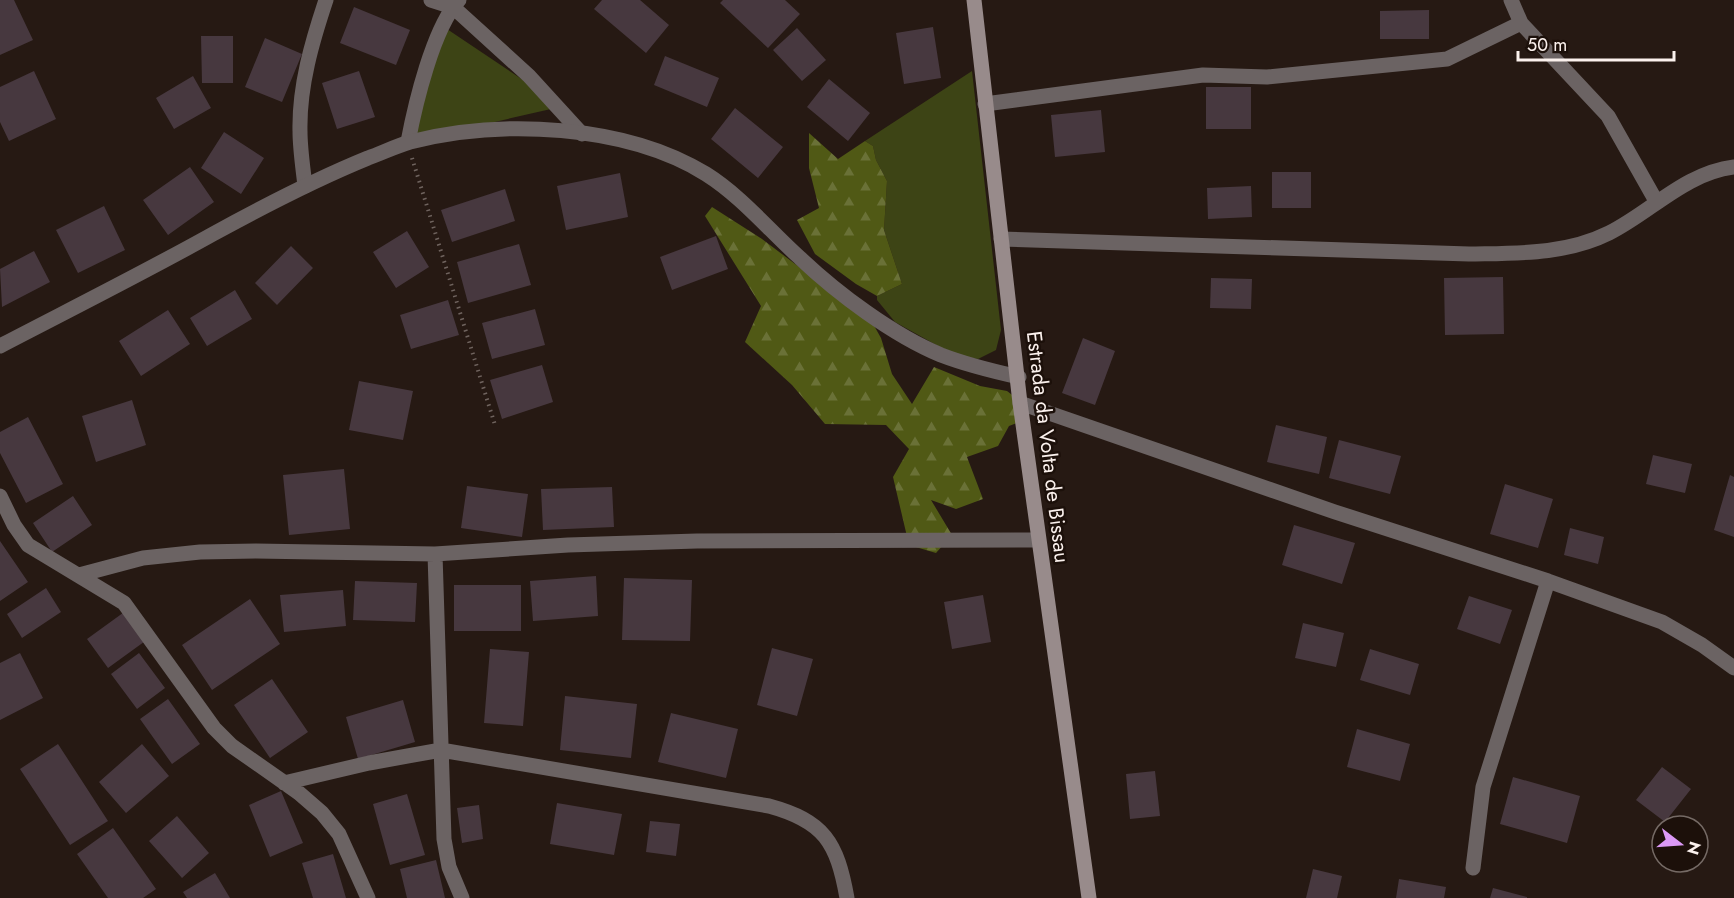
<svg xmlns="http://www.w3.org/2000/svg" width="1734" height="898" font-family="Jost,sans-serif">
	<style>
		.grass { fill: #3d4415 }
		.forest { fill: url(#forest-firs) }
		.building { fill: #47383f }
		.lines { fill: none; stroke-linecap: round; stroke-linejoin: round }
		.path { stroke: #6f635e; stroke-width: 4; stroke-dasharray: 1.5 4.5; stroke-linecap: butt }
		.minor { stroke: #6b6363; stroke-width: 15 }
		.tertiary { stroke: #6b6363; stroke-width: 15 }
		.secondary { stroke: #988b8b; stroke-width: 15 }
		.labels { text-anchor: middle; stroke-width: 5; stroke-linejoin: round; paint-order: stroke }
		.street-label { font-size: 21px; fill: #fbf1ed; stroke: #1c100a }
	</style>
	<defs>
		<pattern id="forest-firs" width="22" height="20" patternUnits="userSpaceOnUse" patternTransform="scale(1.5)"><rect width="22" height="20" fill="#505915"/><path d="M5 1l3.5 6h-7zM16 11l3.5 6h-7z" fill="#6a7137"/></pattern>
	</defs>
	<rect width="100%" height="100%" fill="#261913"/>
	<path class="grass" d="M441 25 532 86 551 109 416 140 412 122Z
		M972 71 1001 330 996 350 978 359 956 356 895 322 877 300V296L902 284 884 230 887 181 876 160 873 146 865 141Z"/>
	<path class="forest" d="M809 133 838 159 865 141 873 146 876 160 887 181 884 230 902 284 877 296 856 284 815 254 797 220 819 208 809 168Z
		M712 207 762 239 872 322 881 338 892 374 912 404 934 367 980 386 1007 391 1016 398 1019 422 1009 426 998 446 967 457 983 499 956 509 931 500 952 535 936 553 909 545 893 477 909 449 886 425 825 424 792 385 745 342 761 306 705 216Z"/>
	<path class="building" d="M0 0H14L33 40 0 55Z
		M602 0H640L669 25 646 53 594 9Z
		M723 0H785L800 14 768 48 720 3Z
		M354 7 410 30 396 65 340 43Z
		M1429 10V39H1380V11Z
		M933 27 941 78 904 84 896 33Z
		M797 28 826 60 802 81 773 50Z
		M201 36H233V83H202Z
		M265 38 302 54 282 102 245 87Z
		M665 56 719 78 707 107 654 85Z
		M34 71 56 119 9 141 0 122V87Z
		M359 71 375 117 337 129 322 83Z
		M193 76 211 108 174 129 156 98Z
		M829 79 870 113 848 141 807 107Z
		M1206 87H1251V129H1206Z
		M735 108 783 147 758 178 711 139Z
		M1101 110 1105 152 1055 157 1051 115Z
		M224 132 264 158 241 194 201 168Z
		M190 167 214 202 168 235 143 200Z
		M1272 172H1311V208H1272Z
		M620 173 628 217 566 230 557 186Z
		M1251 186 1252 217 1208 219 1207 188Z
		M505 189 515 221 452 242 441 210Z
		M104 206 125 250 78 273 56 230Z
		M407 231 429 267 396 288 373 252Z
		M716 236 728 269 672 290 660 257Z
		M519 244 531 285 468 303 457 262Z
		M291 246 313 268 277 305 255 283Z
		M34 251 50 282 2 307 0 269Z
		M1503 277 1504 334 1445 335 1444 278Z
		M1211 278 1252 279 1251 309 1210 308Z
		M235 290 252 319 207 346 190 318Z
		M448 300 459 335 411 349 400 315Z
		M535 309 545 345 492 359 482 323Z
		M168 310 190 344 141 376 119 341Z
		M1083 338 1115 351 1095 405 1062 393Z
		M542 365 553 402 502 419 490 380Z
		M359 381 413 391 403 440 349 430Z
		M132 400 146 445 96 462 82 416Z
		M28 417 63 484 26 503 0 453V432Z
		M1276 425 1327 437 1319 474 1267 462Z
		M1339 440 1401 456 1390 494 1329 478Z
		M1653 455 1692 464 1685 493 1646 484Z
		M344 469 350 529 289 535 283 475Z
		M1730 475 1734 477V537L1714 530Z
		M1505 484 1553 499 1538 548 1490 534Z
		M467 486 528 494 522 537 461 528Z
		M612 487 614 527 543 530 541 489Z
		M73 496 92 525 52 552 33 523Z
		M1294 525 1355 543 1342 584 1282 565Z
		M1570 528 1604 537 1598 564 1564 555Z
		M0 541 28 582 0 601Z
		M596 576 598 616 533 621 530 581Z
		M624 578 692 580 690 641 622 640Z
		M355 581 417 583 415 622 353 620Z
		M454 585H521V631H454Z
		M46 588 61 612 22 638 7 614Z
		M343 590 346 626 284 632 280 595Z
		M983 595 991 642 952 649 944 602Z
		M1469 596 1512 610 1500 644 1457 629Z
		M250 599 280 644 212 690 182 645Z
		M127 610 148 639 108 668 87 639Z
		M1303 623 1344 633 1336 667 1295 658Z
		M772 648 813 659 797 716 757 705Z
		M490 649 529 652 523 726 484 723Z
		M1370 649 1419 664 1410 695 1360 680Z
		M20 653 43 698 0 720V663Z
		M139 653 165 688 137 709 111 674Z
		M272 679 308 732 270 758 234 705Z
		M565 696 637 704 631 758 560 750Z
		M168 699 200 744 172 764 140 719Z
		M403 700 415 742 358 759 346 717Z
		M671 713 738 729 726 778 658 762Z
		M1357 729 1410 744 1400 781 1347 767Z
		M58 744 108 821 70 845 20 769Z
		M142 744 169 776 126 813 99 782Z
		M1662 767 1691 789 1665 822 1636 800Z
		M1155 771 1160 816 1130 819 1126 774Z
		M1513 777 1580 796 1567 843 1500 824Z
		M281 791 303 843 270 857 249 805Z
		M407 794 425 855 390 865 373 804Z
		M557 803 622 814 614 855 550 844Z
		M479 805 483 839 462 843 457 808Z
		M177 816 209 853 182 878 149 841Z
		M650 821 680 824 676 856 646 852Z
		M113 828 156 889 143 898H108L77 854Z
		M333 854 346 898H313L302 863Z
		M436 860 445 898H407L400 869Z
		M1313 869 1342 876 1337 898H1306Z
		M215 873 230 898H187L183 892Z
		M1399 879 1446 887 1444 898H1396Z
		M1493 888 1527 897V898H1490Z"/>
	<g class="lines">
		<path class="path" d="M412 158 495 425"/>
		<path class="minor" d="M431 0 453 7 529 76 582 134
			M1511 0 1521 23 1608 116 1656 201
			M985 104 1203 75 1267 77 1447 59 1521 23
			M408 142C415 105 433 28 459 0
			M305 186C303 168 300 149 300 131 299 86 312 42 326 0
			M1001 239 1469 254C1516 253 1565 255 1609 233 1651 212 1685 173 1734 167
			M1020 403 1335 512 1548 581 1662 622 1702 645 1734 668
			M0 496 14 525 28 545 124 603 214 728 232 746 299 793 322 813 339 834 368 898
			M435 554 444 839 449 867 462 898
			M79 575 143 558 200 552 256 551 435 554 568 545 697 541 1038 540
			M284 783 369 763 441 750 769 806C824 821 837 842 847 898
			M1473 868 1483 787 1548 581"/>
		<path class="tertiary" d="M0 346C71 309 143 273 213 234 264 206 314 180 368 158 382 153 396 146 410 142 500 119 625 124 706 174 741 196 769 230 800 258 838 294 893 335 941 355 967 365 992 371 1019 377"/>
		<path class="secondary" d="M974 0 1020 403 1089 898"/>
	</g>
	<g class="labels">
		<g class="street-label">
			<text transform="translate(1048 447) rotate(83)" y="7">Estrada da Volta de Bissau</text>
		</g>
	</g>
	<g transform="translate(1680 844) rotate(107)"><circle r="28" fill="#1c100a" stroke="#756a65" stroke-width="1.5"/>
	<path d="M0-4.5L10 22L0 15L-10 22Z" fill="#db99f6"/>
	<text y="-9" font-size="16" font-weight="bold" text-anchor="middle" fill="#fbf1ed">N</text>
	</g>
	<path d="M1518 51v9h156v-9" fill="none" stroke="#fbf1ed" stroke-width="3"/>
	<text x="1527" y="51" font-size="18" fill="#fbf1ed" stroke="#1c100a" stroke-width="4.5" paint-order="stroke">50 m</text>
</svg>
